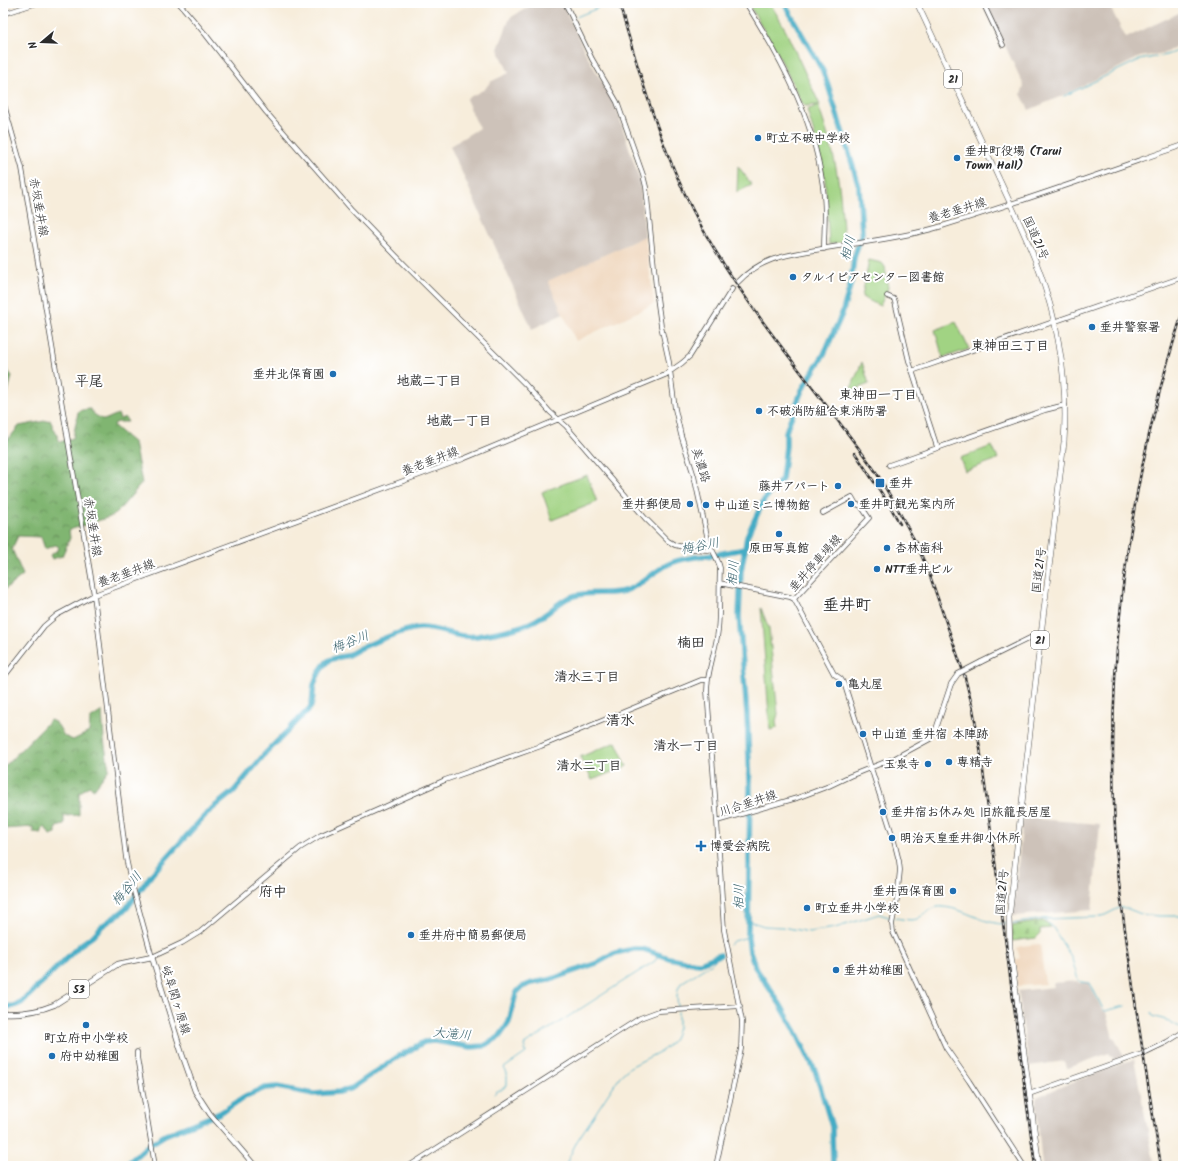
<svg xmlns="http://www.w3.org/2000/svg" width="1186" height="1169" font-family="Kalam,'Klee One',sans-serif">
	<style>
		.built { fill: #efd6bc }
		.industrial { fill: #cdc2b9 }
		.green { fill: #a1d383; stroke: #667f57 }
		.forest { fill: url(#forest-crowns); stroke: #56704e }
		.cemetery { fill: url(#cemetery-stones); stroke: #667f57 }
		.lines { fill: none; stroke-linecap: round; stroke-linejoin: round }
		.stream { stroke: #45acc5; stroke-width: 1 }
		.river { stroke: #45acc5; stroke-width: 5.5 }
		.secondary-tunnel { stroke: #cec6b8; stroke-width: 4; stroke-dasharray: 4 2; stroke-linecap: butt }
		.secondary-casing { stroke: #4a4845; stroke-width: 5.5 }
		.primary-casing { stroke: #4a4845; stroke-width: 6 }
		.highway-casing { stroke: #4a4845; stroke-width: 6 }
		.secondary { stroke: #fff; stroke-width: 4 }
		.primary { stroke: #fff; stroke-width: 4.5 }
		.highway { stroke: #fff; stroke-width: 5 }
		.rail-casing { stroke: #2b2b2b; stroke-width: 2.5 }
		.rail { stroke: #fff; stroke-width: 1; stroke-dasharray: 3; stroke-linecap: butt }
		.secondary-bridge-casing { stroke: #4a4845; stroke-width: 5.5; stroke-linecap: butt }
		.secondary-bridge { stroke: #fff; stroke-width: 4 }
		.poi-dot { fill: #1f6fb2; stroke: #fff; stroke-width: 1.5 }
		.labels { text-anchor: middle; stroke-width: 4; stroke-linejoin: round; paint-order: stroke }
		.shield { fill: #fff; stroke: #6b6b6b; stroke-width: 1 }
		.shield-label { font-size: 11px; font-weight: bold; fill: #2b2b2b }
		.poi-label { font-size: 12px; font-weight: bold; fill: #2b2b2b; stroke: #fff; text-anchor: start }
		.street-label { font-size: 12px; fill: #2b2b2b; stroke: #fff }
		.water-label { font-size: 13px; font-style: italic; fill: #355f69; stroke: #fff }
		.neighbourhood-label { font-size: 13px; font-weight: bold; fill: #2b2b2b; stroke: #fff }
		.quarter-label { font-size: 14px; font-weight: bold; fill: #2b2b2b; stroke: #fff }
		.district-label { font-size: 16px; font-weight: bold; fill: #2b2b2b; stroke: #fff }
	</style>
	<defs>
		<pattern id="forest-crowns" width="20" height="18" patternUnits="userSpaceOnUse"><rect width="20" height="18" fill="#80b571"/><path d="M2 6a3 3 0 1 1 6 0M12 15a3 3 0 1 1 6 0" fill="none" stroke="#69935d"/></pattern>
		<pattern id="cemetery-stones" width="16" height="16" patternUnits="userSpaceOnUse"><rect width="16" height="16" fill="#a1d383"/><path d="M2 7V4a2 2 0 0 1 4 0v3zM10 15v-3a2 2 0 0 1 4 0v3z" fill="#8bb571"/></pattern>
	</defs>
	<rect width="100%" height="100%" fill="#fff"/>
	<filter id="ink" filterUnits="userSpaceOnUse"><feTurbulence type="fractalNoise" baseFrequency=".025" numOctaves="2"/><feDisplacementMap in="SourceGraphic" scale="8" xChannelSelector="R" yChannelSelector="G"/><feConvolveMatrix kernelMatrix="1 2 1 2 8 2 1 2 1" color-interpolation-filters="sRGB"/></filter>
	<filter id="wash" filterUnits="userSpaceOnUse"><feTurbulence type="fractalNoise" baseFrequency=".012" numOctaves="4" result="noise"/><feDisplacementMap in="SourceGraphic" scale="16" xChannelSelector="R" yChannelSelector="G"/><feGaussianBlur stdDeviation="0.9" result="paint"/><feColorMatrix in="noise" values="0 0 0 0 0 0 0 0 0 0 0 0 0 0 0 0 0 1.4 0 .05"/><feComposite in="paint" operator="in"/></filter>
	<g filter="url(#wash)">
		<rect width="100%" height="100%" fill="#f7eddb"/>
		<path class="built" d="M645 236 654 304 576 341 547 281Z
			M1040 944 1045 984 1018 986 1015 960 1020 958 1017 948 1021 946Z"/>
		<path class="industrial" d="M535 3H562L585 52 599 77 612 95 640 181 645 236 548 281 563 314 532 329 450 146 479 128 466 99 485 89 490 82 509 73 498 49 510 18Z
			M985 3H1111L1114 8 1111 9 1126 38 1183 11V42L1165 53 1140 57 1064 95 1029 110 1021 94 1024 86Z
			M1023 818 1100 824 1092 910 1013 916Z
			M1077 981 1079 983H1089L1102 1010 1106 1012 1113 1038H1114L1124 1056 1114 1060 1109 1053 1067 1068 1065 1061 1029 1066 1018 991 1054 987 1053 983Z
			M1134 1059 1152 1152 1156 1166H1042L1036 1101 1037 1097 1070 1083Z"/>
		<path class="green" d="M748 3H770L783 25 820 105H818C825 126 832 147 836 168 841 193 842 218 844 242L829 244 825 180 816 140 807 110 818 105 805 106 801 101 776 50Z
			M738 166 752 185 737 192Z
			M869 260 882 263 885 267 888 288 880 306 862 297Z
			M956 322 969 349 943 358 935 330Z
			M862 362 869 384 850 391Z
			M992 446 998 459 965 471 960 458Z
			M587 475 597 502 552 520 542 492Z
			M761 608 769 629 778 714 776 721 777 728 770 730Z
			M616 742 627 766 592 780 580 757Z"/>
		<path class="forest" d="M3 365 12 376 3 411Z
			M90 409 95 415 104 420 118 414 120 419 125 417 128 422H118L114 424 115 427 134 443 142 483 120 509 113 516 69 530 70 538 62 556 52 559 50 555 59 549 58 546 55 545 45 549 41 537 18 536 12 549 23 575 3 591V428L8 440 19 426 50 420 60 442 73 438 78 412 82 410Z
			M102 711 104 740 109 769 94 789 89 786 79 793V815L64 816V825L56 827V833L50 835 45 827 41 829V833L33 832V827L3 829V768L50 720C58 722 60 729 64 736L73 740 89 732 90 719Z"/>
		<path class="cemetery" d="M1042 921 1050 926V928L1040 929V934L1036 938 1012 941V926Z"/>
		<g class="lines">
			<path class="stream" d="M603 6 609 3
				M576 17 598 8
				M1064 96 1139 60 1166 55 1183 49
				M895 918C902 919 911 921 917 919 926 914 932 905 944 907 966 909 984 925 1006 924
				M1043 919 1052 926 1072 959 1078 980 1081 982 1090 983 1103 1009 1105 1011 1125 1006
				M749 921 764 926 782 927 809 932 835 928 879 914 892 918
				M1012 924 1043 919 1097 917 1105 915 1119 908H1126L1141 914 1158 916H1183
				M729 945 733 941 748 937
				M678 1009 677 996 678 989 681 983 711 964 726 949
				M1151 1013 1153 1016 1169 1021 1183 1029
				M494 1094 497 1091 501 1090 507 1085V1073L504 1068 526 1053 524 1045 655 961 659 954
				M565 1166 577 1141 620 1076 630 1067 663 1050 673 1041 678 1028V1012"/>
			<path class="river" d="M784 3 823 71 828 85 859 186 862 233 854 258 851 283 842 314 824 354 802 390 789 423 786 432V446L782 479 764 500 747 536 745 549 741 571 739 616 747 714 750 785 748 937 750 952 755 967 780 1004 795 1030 816 1073 832 1127 833 1166
				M3 1007 14 1006 21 1003 80 945 93 936 102 926 126 909 152 874 208 812 234 791 264 755 310 708C314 701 312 693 314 685 316 677 322 666 328 661 333 658 339 657 345 656 350 655 356 650 361 648 374 642 407 628 421 628 440 628 458 639 477 636 498 632 523 629 541 617 550 612 558 603 568 598 586 590 606 596 624 591 642 586 654 570 671 563 683 558 693 557 706 556 719 554 732 551 745 549
				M125 1166 146 1147 165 1135 220 1113 248 1095 265 1088 277 1087 314 1094 339 1092 352 1088 396 1058 424 1042 434 1041 471 1047 484 1046 499 1037 504 1030 509 1022 516 993 522 987 532 983 549 980 597 963 615 953 634 949H643L669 958 689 962 700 963 720 955"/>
		</g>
	</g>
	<g filter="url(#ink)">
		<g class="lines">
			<path class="secondary-tunnel" d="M732 289 738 282"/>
			<g class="secondary-casing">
				<path id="secondary" d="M179 3 206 35 266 112 352 210 403 263 525 384 550 412 566 426 645 518 668 541 675 545 691 549 708 550 711 549
					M565 3 592 59 617 102 643 175 646 187 657 297 661 326 669 362 675 409 681 435 694 476 708 540C711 550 718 558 720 568 719 589 720 610 718 630 716 651 707 670 707 691L717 821 724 930 742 1021 741 1049 716 1166
					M746 3C783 62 818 126 824 197 826 214 824 231 824 249
					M983 3 1003 45
					M3 14 37 3
					M3 101 22 168 94 595 126 858 130 877 152 957 182 943 200 932 300 848 321 835 445 780 541 746 701 680H707
					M738 282C764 255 791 255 826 248 863 242 902 238 939 227 1021 202 1102 173 1183 145
					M887 296 894 299 895 302 909 361 937 447
					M912 371 1183 277
					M889 465 1045 410 1065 405
					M719 583 790 597 794 599
					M794 599 834 674 841 679 845 686 893 837 899 861 900 870 897 899 892 924 893 932 946 1048 969 1081 1024 1166
					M794 599 869 518 861 506 856 504 852 497 823 513
					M981 662 1034 636 1041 635
					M3 678 44 626 57 615 94 595 463 459 665 375 682 363 690 356 732 289
					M717 821 797 798 829 786 850 776 895 758 930 739 935 732 951 684
					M137 1052V1057L155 1166
					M1029 1094 1142 1054 1167 1042 1183 1032
					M409 1166 640 1018 659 1011 740 1006"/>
			</g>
			<g class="primary-casing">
				<path id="primary" d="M3 1013C21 1014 37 1012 54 1005L118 964 152 957 182 1054 195 1091 210 1114 255 1166"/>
			</g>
			<g class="highway-casing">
				<path id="highway" d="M917 3C943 58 968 113 994 168 1009 201 1026 235 1039 270 1059 325 1068 383 1064 442L1040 643 1009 918 1010 948 1039 1166"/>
			</g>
			<use href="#secondary" class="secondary"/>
			<use href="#primary" class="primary"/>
			<use href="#highway" class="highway"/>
			<g class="rail-casing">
				<path id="rail" d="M619 3C642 82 664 161 705 233 753 318 819 392 876 472L895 504 917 545 929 573 964 674 973 709 980 748 1035 1166
					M855 453 888 503 900 524
					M1161 1166C1151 1102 1140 1037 1131 973 1127 942 1122 912 1119 882 1101 689 1124 495 1183 311"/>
			</g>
			<use href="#rail" class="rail"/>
			<g class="secondary-bridge-casing">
				<path id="secondary-bridge" d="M951 684 958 674 981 662"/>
			</g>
			<use href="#secondary-bridge" class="secondary-bridge"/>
		</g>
	</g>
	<g class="poi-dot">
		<circle cx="758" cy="138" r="4"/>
		<circle cx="957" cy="158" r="4"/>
		<circle cx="793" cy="277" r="4"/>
		<circle cx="1092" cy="327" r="4"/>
		<circle cx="333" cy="374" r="4"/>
		<circle cx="759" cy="411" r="4"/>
		<rect x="875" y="478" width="10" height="10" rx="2"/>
		<circle cx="838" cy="486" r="4"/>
		<circle cx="690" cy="504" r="4"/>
		<circle cx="851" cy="504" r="4"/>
		<circle cx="706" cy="505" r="4"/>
		<circle cx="779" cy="534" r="4"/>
		<circle cx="887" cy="548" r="4"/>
		<circle cx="877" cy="569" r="4"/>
		<circle cx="839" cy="684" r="4"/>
		<circle cx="863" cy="734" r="4"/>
		<circle cx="949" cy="762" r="4"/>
		<circle cx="928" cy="764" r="4"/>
		<circle cx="883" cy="812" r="4"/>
		<circle cx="892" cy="838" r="4"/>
		<path d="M699 840h4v4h4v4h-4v4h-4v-4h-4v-4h4z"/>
		<circle cx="953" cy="891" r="4"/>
		<circle cx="807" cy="908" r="4"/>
		<circle cx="411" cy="935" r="4"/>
		<circle cx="836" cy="970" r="4"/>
		<circle cx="86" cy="1025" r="4"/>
		<circle cx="52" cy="1056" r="4"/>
	</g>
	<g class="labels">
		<g class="shield">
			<rect x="944" y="70" width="18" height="18" rx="3"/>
			<rect x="1031" y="631" width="18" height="18" rx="3"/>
			<rect x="69" y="980" width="20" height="18" rx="3"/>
		</g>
		<g class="shield-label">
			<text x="953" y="83">21</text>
			<text x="1040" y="644">21</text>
			<text x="79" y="993">53</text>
		</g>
		<g class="poi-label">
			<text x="766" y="142">町立不破中学校</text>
			<text x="965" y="155">垂井町役場 (Tarui<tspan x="965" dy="14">Town Hall)</tspan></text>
			<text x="801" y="281">タルイピアセンター図書館</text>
			<text x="1100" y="331">垂井警察署</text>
			<text x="325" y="378" text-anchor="end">垂井北保育園</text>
			<text x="767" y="415">不破消防組合東消防署</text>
			<text x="889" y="487">垂井</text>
			<text x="830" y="490" text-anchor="end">藤井アパート</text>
			<text x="682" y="508" text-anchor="end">垂井郵便局</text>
			<text x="859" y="508">垂井町観光案内所</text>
			<text x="714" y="509">中山道ミニ博物館</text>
			<text x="779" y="552" text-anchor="middle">原田写真館</text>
			<text x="895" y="552">杏林歯科</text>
			<text x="885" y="573">NTT垂井ビル</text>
			<text x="847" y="688">亀丸屋</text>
			<text x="871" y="738">中山道 垂井宿 本陣跡</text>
			<text x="957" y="766">専精寺</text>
			<text x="920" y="768" text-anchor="end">玉泉寺</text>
			<text x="891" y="816">垂井宿お休み処 旧旅籠長居屋</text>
			<text x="900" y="842">明治天皇垂井御小休所</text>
			<text x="710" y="850">博愛会病院</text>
			<text x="945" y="895" text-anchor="end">垂井西保育園</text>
			<text x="815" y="912">町立垂井小学校</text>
			<text x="419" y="939">垂井府中簡易郵便局</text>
			<text x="844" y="974">垂井幼稚園</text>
			<text x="86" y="1042" text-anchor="middle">町立府中小学校</text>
			<text x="60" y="1060">府中幼稚園</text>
		</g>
		<g class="street-label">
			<text transform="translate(39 207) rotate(80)" y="4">赤坂垂井線</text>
			<text transform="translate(957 210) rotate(-17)" y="4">養老垂井線</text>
			<text transform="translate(1036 238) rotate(66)" y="4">国道21号</text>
			<text transform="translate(430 461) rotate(-21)" y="4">養老垂井線</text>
			<text transform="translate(701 465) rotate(73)" y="4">美濃路</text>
			<text transform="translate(93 527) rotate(81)" y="4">赤坂垂井線</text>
			<text transform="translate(815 563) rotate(-48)" y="4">垂井停車場線</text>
			<text transform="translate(1039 570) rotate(-83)" y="4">国道21号</text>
			<text transform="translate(126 573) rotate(-20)" y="4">養老垂井線</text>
			<text transform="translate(748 803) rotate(-18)" y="4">川合垂井線</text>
			<text transform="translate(1002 892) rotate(-85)" y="4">国道21号</text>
			<text transform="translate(176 1000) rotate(73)" y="4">岐阜関ヶ原線</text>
		</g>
		<g class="water-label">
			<text transform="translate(847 248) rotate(-75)" y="5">相川</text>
			<text transform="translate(700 545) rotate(-11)" y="5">梅谷川</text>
			<text transform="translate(732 573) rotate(-85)" y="5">相川</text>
			<text transform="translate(350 641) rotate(-21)" y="5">梅谷川</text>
			<text transform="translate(126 888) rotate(-50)" y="5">梅谷川</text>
			<text transform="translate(738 897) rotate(-89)" y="5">相川</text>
			<text transform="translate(452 1033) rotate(5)" y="5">大滝川</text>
		</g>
		<g class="neighbourhood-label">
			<text x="1010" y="350">東神田三丁目</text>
			<text x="429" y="385">地蔵二丁目</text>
			<text x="878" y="399">東神田一丁目</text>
			<text x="459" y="425">地蔵一丁目</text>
			<text x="587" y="681">清水三丁目</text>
			<text x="686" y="750">清水一丁目</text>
			<text x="589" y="770">清水二丁目</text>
		</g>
		<g class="quarter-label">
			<text x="89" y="386">平尾</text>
			<text x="691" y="647">楠田</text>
			<text x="620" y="725">清水</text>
			<text x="273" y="896">府中</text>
		</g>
		<g class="district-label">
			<text x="847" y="610">垂井町</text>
		</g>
	</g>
	<rect width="1186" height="1169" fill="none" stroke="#fff" stroke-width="16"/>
	<g transform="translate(42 42) rotate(251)" stroke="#ffffff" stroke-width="3" paint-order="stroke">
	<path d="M0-3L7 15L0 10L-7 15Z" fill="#2b2b2b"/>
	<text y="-6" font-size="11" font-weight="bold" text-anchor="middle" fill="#2b2b2b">N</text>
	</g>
</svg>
